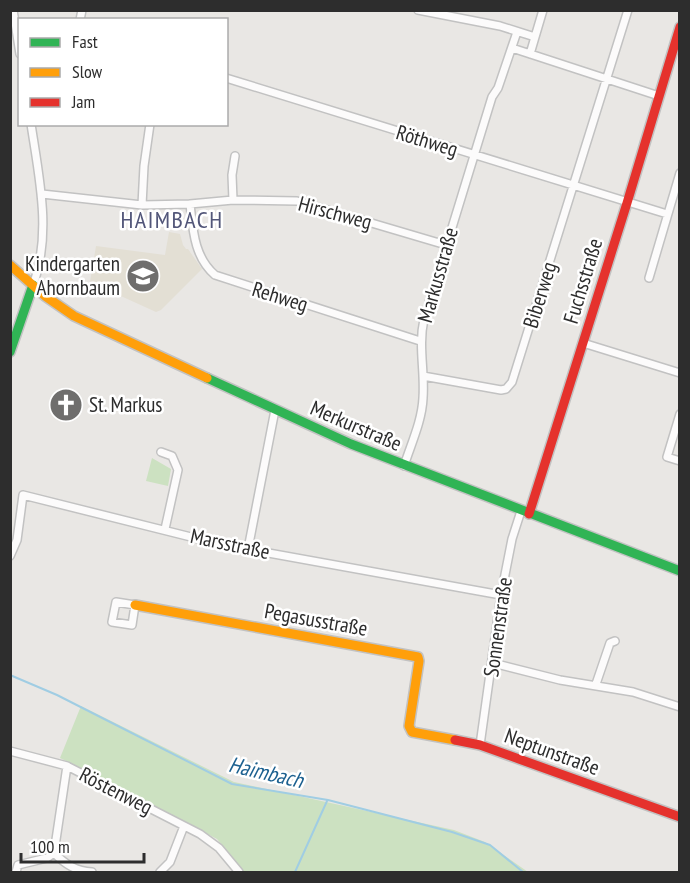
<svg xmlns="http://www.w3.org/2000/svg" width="690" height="883" font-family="'PT Sans Narrow',sans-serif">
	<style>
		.education { fill: #e3dfd4 }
		.green { fill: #cce1c1 }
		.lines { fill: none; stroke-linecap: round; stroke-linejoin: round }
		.stream { stroke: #a0cde3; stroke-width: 2 }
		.street-casing { stroke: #c2c2c2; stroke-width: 10 }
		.fast-casing { stroke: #c2c2c2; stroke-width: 12 }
		.slow-casing { stroke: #c2c2c2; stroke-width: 12 }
		.jam-casing { stroke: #c2c2c2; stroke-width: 12 }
		.street { stroke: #fcfbfb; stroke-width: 7 }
		.fast { stroke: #30b455; stroke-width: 9 }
		.slow { stroke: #ff9f0a; stroke-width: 9 }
		.jam { stroke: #e5322d; stroke-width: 9 }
		.labels { text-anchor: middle; stroke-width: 5; stroke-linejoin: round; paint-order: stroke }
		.street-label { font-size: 21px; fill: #2d2d2d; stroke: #fff }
		.poi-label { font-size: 21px; fill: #2d2d2d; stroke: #fff; text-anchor: end }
		.water-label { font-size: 22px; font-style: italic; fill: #1d6190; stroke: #fff }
		.quarter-label { font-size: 24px; letter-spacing: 1.5px; fill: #525679; stroke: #fff }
	</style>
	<rect width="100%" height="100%" fill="#e9e7e4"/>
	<path class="education" d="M169 232 180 234 183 245 186 249H188L202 269 161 310 156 312 90 282 96 246 165 255Z"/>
	<path class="green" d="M152 458 171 469 168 486 146 481Z
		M81 706 234 782 454 830 485 842 528 872H243L235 860 217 839 111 783 60 758Z"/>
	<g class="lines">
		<path class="stream" d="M10 675 57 695 232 784 328 800 452 832 490 845 523 872
			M295 872 327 801"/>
		<g class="street-casing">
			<path id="street" d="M13 10 20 54
				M418 10 500 26 535 37 530 54
				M80 20 82 10
				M535 37 543 10
				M512 48 659 96
				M226 78 667 214
				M31 124C39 177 52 234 33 285
				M42 194 142 205 190 204 233 200 297 201 446 245
				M233 200 232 175 235 156
				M190 204C193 230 194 257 215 275L420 341
				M142 205 144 166 150 124
				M649 278 680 173
				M583 343 680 373
				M423 376 501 390 506 389 512 382 628 10
				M680 414 667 457 680 461
				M161 452 172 456 178 470 165 529
				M404 466C411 444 422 421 423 398 425 371 418 346 424 319L492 97 498 88 517 32
				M248 549 275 410
				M10 556 17 540 23 495 219 544 501 595
				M116 602 135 605 132 625 112 622Z
				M493 663 560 680 633 692 680 707
				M596 684 610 643 615 641
				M480 745 501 595 512 539 521 511
				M10 751 67 766 200 834 219 848 239 872
				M54 853C66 865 76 871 92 872
				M16 872 18 865 47 858 54 853 67 766
				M160 872 170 862 184 826"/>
		</g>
		<g class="fast-casing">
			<path id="fast" d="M10 352 33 285
				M207 378 351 444 680 571"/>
		</g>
		<g class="slow-casing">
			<path id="slow" d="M10 265 45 296 74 316 207 378
				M135 605 418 657 419 661 409 726 412 732 455 740"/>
		</g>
		<g class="jam-casing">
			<path id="jam" d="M529 514 627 203 680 27
				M455 740 480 745 680 817"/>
		</g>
		<use href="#street" class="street"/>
		<use href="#fast" class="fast"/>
		<use href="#slow" class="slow"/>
		<use href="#jam" class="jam"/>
	</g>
	<defs>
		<g id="school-disc" transform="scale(1.725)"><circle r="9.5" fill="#6f6e6d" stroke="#fff"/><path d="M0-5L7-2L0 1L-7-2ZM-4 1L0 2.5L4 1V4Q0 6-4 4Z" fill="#fff"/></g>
		<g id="church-disc" transform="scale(1.725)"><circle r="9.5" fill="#6f6e6d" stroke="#fff"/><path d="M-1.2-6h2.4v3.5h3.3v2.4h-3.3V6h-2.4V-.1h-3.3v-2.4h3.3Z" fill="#fff"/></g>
	</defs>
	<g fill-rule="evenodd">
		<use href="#school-disc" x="143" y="276"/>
		<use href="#church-disc" x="66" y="405"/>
	</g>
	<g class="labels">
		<g class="street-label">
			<text transform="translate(427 141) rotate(17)" y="7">Röthweg</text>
			<text transform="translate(335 213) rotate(15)" y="7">Hirschweg</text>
			<text transform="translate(438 275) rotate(-74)" y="7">Markusstraße</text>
			<text transform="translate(583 281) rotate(-73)" y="7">Fuchsstraße</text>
			<text transform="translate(540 295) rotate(-73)" y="7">Biberweg</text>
			<text transform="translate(280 297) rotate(17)" y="7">Rehweg</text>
			<text transform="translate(356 426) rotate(23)" y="7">Merkurstraße</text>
			<text transform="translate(230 544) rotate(12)" y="7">Marsstraße</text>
			<text transform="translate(316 620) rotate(10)" y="7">Pegasusstraße</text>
			<text transform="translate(498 627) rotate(-82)" y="7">Sonnenstraße</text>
			<text transform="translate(552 752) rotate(20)" y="7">Neptunstraße</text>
			<text transform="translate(116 791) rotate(27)" y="7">Röstenweg</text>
		</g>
		<g class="poi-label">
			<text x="120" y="271">Kindergarten<tspan x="120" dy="24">Ahornbaum</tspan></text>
			<text x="89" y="412" text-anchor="start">St. Markus</text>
		</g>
		<g class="water-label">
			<text transform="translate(266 772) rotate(13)" y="8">Haimbach</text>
		</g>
		<g class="quarter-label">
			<text x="172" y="228">HAIMBACH</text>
		</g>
	</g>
	<rect width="690" height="883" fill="none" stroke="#2d2d2d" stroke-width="24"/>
	<rect x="18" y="18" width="210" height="108" fill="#ffffff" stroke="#ababab" stroke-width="1.5"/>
	<rect x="30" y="38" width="30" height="9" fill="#30b455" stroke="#ababab" stroke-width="1.5"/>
	<text x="72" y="48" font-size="18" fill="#2d2d2d">Fast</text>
	<rect x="30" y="68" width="30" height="9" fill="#ff9f0a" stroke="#ababab" stroke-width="1.5"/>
	<text x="72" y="78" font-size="18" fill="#2d2d2d">Slow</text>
	<rect x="30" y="98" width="30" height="9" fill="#e5322d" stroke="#ababab" stroke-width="1.5"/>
	<text x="72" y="108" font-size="18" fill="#2d2d2d">Jam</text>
	<path d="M21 853v9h123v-9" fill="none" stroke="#2d2d2d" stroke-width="3"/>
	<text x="30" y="853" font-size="18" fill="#2d2d2d" stroke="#ffffff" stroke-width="4.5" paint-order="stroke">100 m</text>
</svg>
